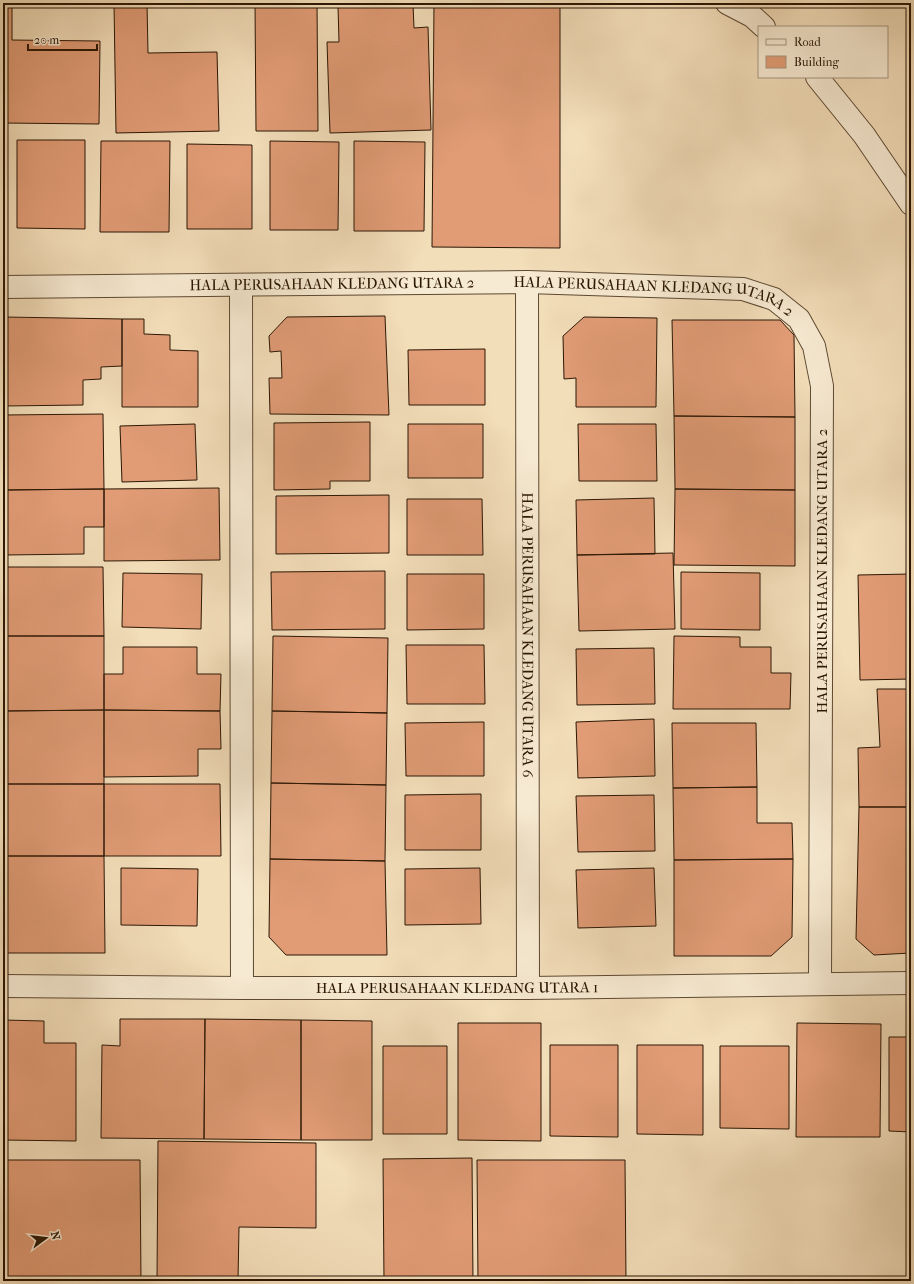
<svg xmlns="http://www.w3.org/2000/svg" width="914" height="1284" font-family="'IM FELL French Canon',serif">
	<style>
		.building { fill: #e19c76; stroke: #2b1704 }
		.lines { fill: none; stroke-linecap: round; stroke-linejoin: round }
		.minor-casing { stroke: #5d4932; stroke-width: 24 }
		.minor { stroke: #f7ead2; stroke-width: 22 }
		.labels { text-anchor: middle; stroke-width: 4; stroke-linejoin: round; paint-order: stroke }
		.street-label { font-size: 15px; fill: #2b1704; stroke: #f7ead2 }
	</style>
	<rect width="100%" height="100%" fill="#f3deba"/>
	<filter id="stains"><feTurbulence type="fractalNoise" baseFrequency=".005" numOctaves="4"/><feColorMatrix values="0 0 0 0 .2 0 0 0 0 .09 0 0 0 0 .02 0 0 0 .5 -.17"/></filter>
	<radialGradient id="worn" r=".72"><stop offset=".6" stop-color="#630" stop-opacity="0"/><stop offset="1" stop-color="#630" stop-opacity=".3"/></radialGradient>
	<path class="building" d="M3 3H12V40L100 41 99 124 3 123Z
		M114 3H147L148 53 217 52 219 131 116 133Z
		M255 3H317L318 131H256Z
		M434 3H560V248L432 247Z
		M413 4 414 28 428 27 431 130 330 133 327 42H339L338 6Z
		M17 140H85V229L17 228Z
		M101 141H170L169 232H100Z
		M270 141 339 142 338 230H270Z
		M354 141 425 142 424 231H354Z
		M187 144 252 145V229H187Z
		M385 316 389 415 270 414 269 378H282L281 351 270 352 269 336 287 317Z
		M5 317 122 319V366L101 367V379L83 380V405L4 406 3 319Z
		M584 317 657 318 656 407H576V378L564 379 563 336Z
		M122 319H144V334L170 335V350L198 351V407H122Z
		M672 320H780L794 335 795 417 674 416Z
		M485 349V405H409L408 350Z
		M103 414 104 489 3 490V415Z
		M674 416 795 417V490L675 489Z
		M370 422V481H330V489L274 490V423Z
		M195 424 197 480 122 482 120 426Z
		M408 424H483V478H408Z
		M578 424H656L657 481H579Z
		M219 488 220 560 104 561V489Z
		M104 489V527H84V554L6 555 5 528H3V490Z
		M675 489 795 490V566L674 565Z
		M389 495V553L276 554V496Z
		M654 498 655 554 577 555 576 500Z
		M407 499H482L483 555H407Z
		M673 553 675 629 579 631 577 555Z
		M3 567H103L104 636H3Z
		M385 571V629L272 630 271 572Z
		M681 572 760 573V630L681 629Z
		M123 573 202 574 201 629 122 627Z
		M407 574H484V629L407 630Z
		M911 574V679L860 680 858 575Z
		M3 636H104V710L3 711Z
		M273 636 388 638 387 713 272 711Z
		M674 636 740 637V647H771V673H791L790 709H673Z
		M406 645H484L485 704H407Z
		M123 647H197V674H221L220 711 104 710V674H123Z
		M654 648 655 704 577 705 576 649Z
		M877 689H911V807H859L858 748 880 747Z
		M104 710 220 711 221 749H198V776L104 777Z
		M104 710V784H3V711Z
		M272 711 387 713 386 785 271 783Z
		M654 719 655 776 578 778 576 722Z
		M484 722V776H406L405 723Z
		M672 723H756L757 787 673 788Z
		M271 783 386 785 385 861 270 859Z
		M3 784H104V856H3Z
		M104 784H220L221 856H104Z
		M757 787V823H792L793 859 674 860 673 788Z
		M481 794V850H405V795Z
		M654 795 655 851 578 852 576 796Z
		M859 807H911V953L874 955 856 939Z
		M3 856H104L105 953H7V925H3Z
		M270 859 385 861 387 955H286L269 937Z
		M793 859 792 937 771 956H674V860Z
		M121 868 198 869 197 926 121 925Z
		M480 868 481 924 405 925V869Z
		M654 868 656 926 578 928 576 870Z
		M120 1019H205L204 1139 101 1138 102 1045 120 1046Z
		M205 1019 301 1020V1140L204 1139Z
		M3 1020 44 1021V1043H76V1141L3 1140Z
		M301 1020 372 1021V1140H301Z
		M458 1023H541V1141L458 1140Z
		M797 1023 881 1024 880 1137H796Z
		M889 1037H911V1132L889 1131Z
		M550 1045H618V1137L550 1136Z
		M637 1045H703V1135L637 1134Z
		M383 1046H447V1134H383Z
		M720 1046H789V1129L720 1128Z
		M158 1141 316 1143V1228L239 1227 238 1281H157Z
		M472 1158 473 1281H384L383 1159Z
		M3 1160H140L141 1281H3Z
		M477 1160H625L626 1281H478Z"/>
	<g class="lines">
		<g class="minor-casing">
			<g id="minor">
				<path d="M727 3 752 16 764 27"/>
				<path d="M817 77 864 135 911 204"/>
				<path id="s1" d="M527 282 528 988"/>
				<path d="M241 285 242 988"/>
				<path id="s2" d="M3 287 527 282 743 289 774 299 799 319 814 346 822 386 820 984"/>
				<path id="s3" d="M3 986 242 988H528L911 983"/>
			</g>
		</g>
		<use href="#minor" class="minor"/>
	</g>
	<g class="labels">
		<g class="street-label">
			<text dy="5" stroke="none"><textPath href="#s2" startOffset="329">HALA PERUSAHAAN KLEDANG UTARA 2</textPath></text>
			<text dy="5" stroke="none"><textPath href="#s2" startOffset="653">HALA PERUSAHAAN KLEDANG UTARA 2</textPath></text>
			<text transform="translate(822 571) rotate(-90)" y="5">HALA PERUSAHAAN KLEDANG UTARA 2</text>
			<text dy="5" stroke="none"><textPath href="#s1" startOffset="353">HALA PERUSAHAAN KLEDANG UTARA 6</textPath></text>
			<text dy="5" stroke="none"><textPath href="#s3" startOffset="454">HALA PERUSAHAAN KLEDANG UTARA 1</textPath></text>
		</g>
	</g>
	<rect width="914" height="1284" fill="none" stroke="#f3deba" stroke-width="16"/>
	<rect x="4" y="4" width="906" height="1276" fill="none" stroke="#2b1704" stroke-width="2"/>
	<rect x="8" y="8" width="898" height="1268" fill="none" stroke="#2b1704"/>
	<rect x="758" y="26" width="130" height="52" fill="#f7ead2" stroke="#a59680"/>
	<rect x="766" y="39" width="20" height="6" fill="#f7ead2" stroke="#a59680"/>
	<text x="794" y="46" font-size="12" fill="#2b1704">Road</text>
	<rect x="766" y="56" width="20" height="12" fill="#e19c76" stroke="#a59680"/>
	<text x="794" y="66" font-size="12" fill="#2b1704">Building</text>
	<g transform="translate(46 1238) rotate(75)" stroke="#f7ead2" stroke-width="3" paint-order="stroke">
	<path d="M0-3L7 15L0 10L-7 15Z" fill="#2b1704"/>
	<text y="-6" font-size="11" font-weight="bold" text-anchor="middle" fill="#2b1704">N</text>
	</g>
	<path d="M28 44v6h69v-6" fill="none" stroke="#2b1704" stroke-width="2"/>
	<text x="34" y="44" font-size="12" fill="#2b1704" stroke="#f7ead2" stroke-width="3" paint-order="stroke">20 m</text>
	<rect width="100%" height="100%" filter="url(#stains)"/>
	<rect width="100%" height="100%" fill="url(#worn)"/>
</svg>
